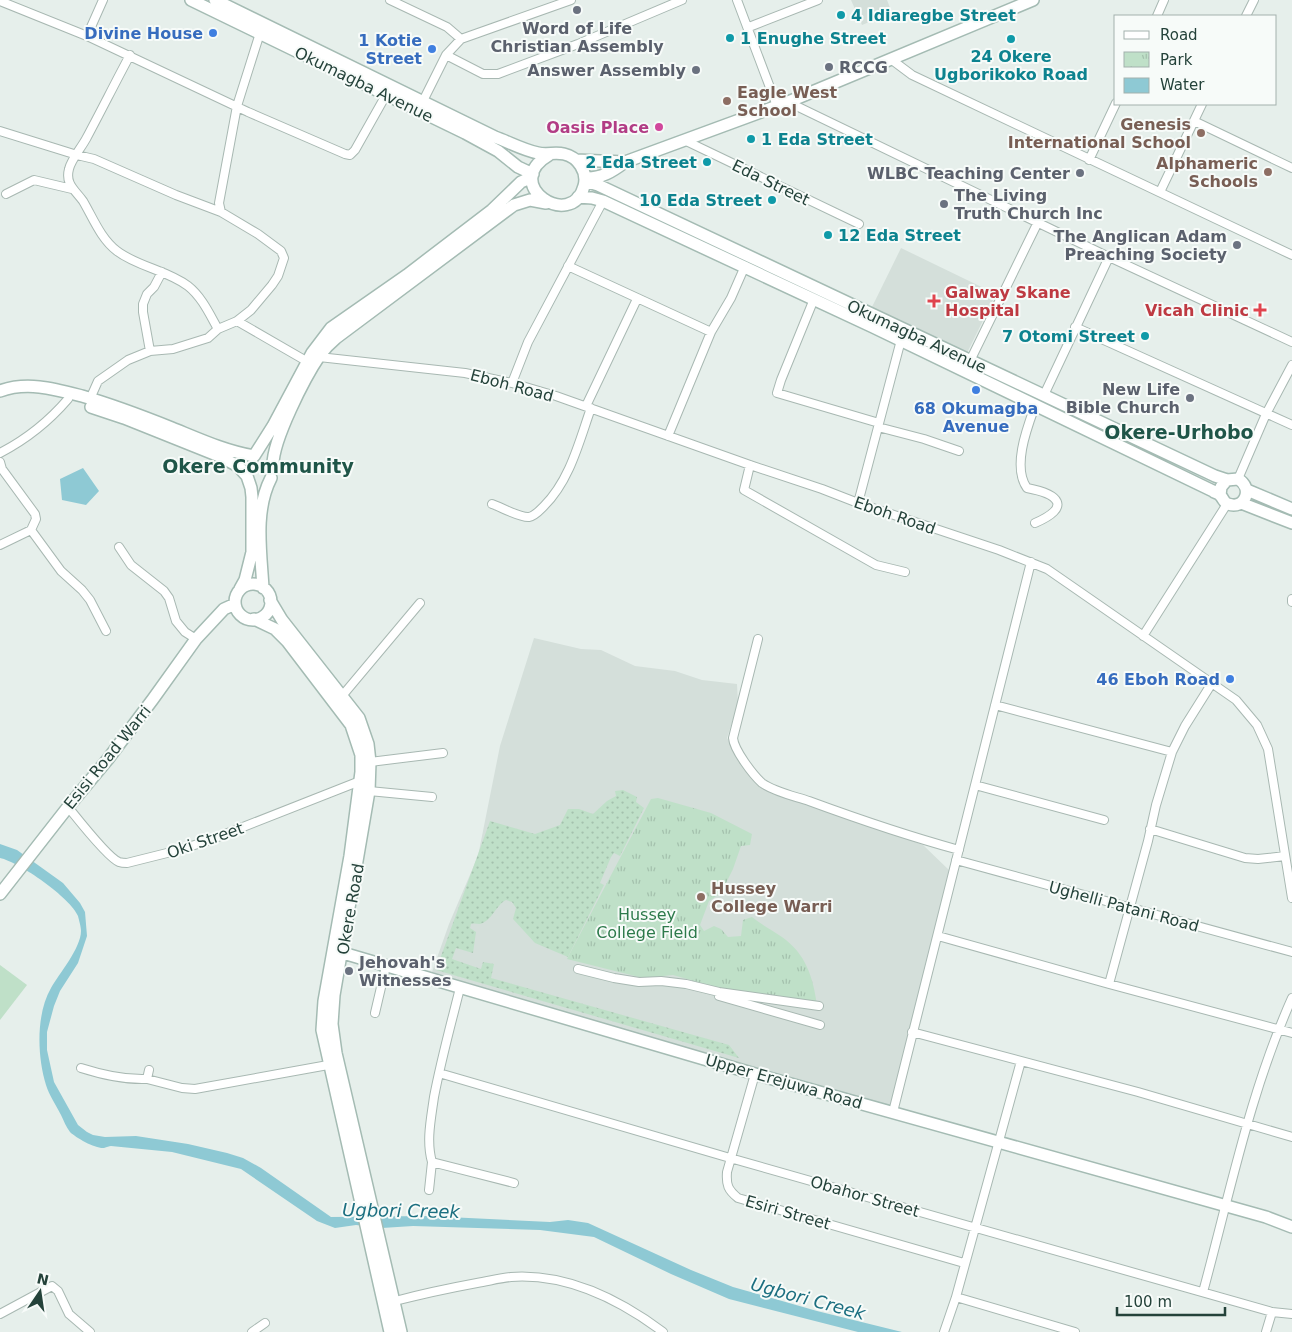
<svg xmlns="http://www.w3.org/2000/svg" width="1292" height="1332" font-family="'DejaVu Sans',sans-serif">
	<style>
		.built { fill: #d4dfda }
		.grass { fill: url(#grass-dots) }
		.park { fill: url(#park-tufts) }
		.pitch { fill: #bfe0c8 }
		.water { fill: #8ec9d4 }
		.lines { fill: none; stroke-linecap: round; stroke-linejoin: round }
		.street-casing { stroke: #a8b8b2; stroke-width: 10 }
		.secondary-casing { stroke: #a4bbb3; stroke-width: 14 }
		.street { stroke: #fff; stroke-width: 8 }
		.secondary { stroke: #fff; stroke-width: 11 }
		.worship-dot { fill: #6b7280; stroke: #f7fbf9; stroke-width: 2 }
		.culture-dot { fill: #0f9aa8; stroke: #f7fbf9; stroke-width: 2 }
		.shop-dot { fill: #3f7fe0; stroke: #f7fbf9; stroke-width: 2 }
		.education-dot { fill: #8d6e63; stroke: #f7fbf9; stroke-width: 2 }
		.hotel-dot { fill: #d1479c; stroke: #f7fbf9; stroke-width: 2 }
		.health-dot { fill: #e0444e; stroke: #f7fbf9; stroke-width: 2 }
		.labels { text-anchor: middle; stroke-width: 4; stroke-linejoin: round; paint-order: stroke }
		.culture-label { font-size: 16px; font-weight: bold; fill: #0d838f; stroke: #f7fbf9; text-anchor: start }
		.worship-label { font-size: 16px; font-weight: bold; fill: #5b616d; stroke: #f7fbf9; text-anchor: end }
		.shop-label { font-size: 16px; font-weight: bold; fill: #366cbe; stroke: #f7fbf9; text-anchor: end }
		.street-label { font-size: 16px; fill: #24423a; stroke: #f7fbf9 }
		.education-label { font-size: 16px; font-weight: bold; fill: #785e54; stroke: #f7fbf9; text-anchor: start }
		.hotel-label { font-size: 16px; font-weight: bold; fill: #b23c85; stroke: #f7fbf9; text-anchor: end }
		.health-label { font-size: 16px; font-weight: bold; fill: #be3a42; stroke: #f7fbf9; text-anchor: start }
		.park-label { font-size: 16px; fill: #2d7a4b; stroke: #f7fbf9 }
		.water-label { font-size: 18px; font-style: italic; fill: #1c6f80; stroke: #f7fbf9 }
		.quarter-label { font-size: 19px; font-weight: bold; fill: #1f5548; stroke: #f7fbf9 }
	</style>
	<defs>
		<pattern id="grass-dots" width="8" height="8" patternUnits="userSpaceOnUse" patternTransform="scale(1.25)"><rect width="8" height="8" fill="#bfe0c8"/><path d="M2 2h.1M6 6h.1" fill="none" stroke="#a4c1ad" stroke-width="1.8" stroke-linecap="round"/></pattern>
		<pattern id="park-tufts" width="24" height="20" patternUnits="userSpaceOnUse" patternTransform="scale(1.25)"><rect width="24" height="20" fill="#bfe0c8"/><path d="M3 7l-1-3M5 7V3M7 7l1-3M15 17l-1-3M17 17v-4M19 17l1-3" fill="none" stroke="#a4c1ad"/></pattern>
	</defs>
	<rect width="100%" height="100%" fill="#e6efeb"/>
	<path class="built" d="M851 0H887L892 13 862 25Z
		M901 248 996 294 967 353 872 307Z
		M534 638 581 649 601 650 635 666 675 671 702 680 737 684 738 704 727 738 737 754 768 785 923 845 949 870 890 1110 432 972 449 924 478 856 500 746Z"/>
	<path class="grass" d="M623 790 637 797 636 802 644 808 620 856 614 853 611 857 600 883 604 885 568 957 535 943 513 919 516 908 512 902 506 900C496 905 492 921 480 924 477 924 474 923 471 924L470 928 476 932 473 953 456 948 452 959 481 969 483 962 494 964 491 978 729 1045 739 1058 436 970 490 821 535 834 560 825 568 809H579L593 814 607 801 616 796 615 791Z"/>
	<path class="park" d="M658 798 711 813 752 834 750 845 741 846 733 869 724 887 718 895 709 901 700 925 704 931 714 926 721 929 728 937 741 936 743 920 752 917C762 925 772 930 782 937 806 954 813 977 817 1005L722 989 673 975 643 978 567 959 651 799Z"/>
	<path class="pitch" d="M0 965 27 985 0 1020Z"/>
	<path class="water" d="M83 468 99 491 86 505 62 500 60 479Z
		M0 844 17 850 63 883 80 903 85 912 87 936 78 963 60 991 54 1006 47 1032V1050L54 1082 78 1125 87 1132 93 1135 105 1137 136 1136 188 1144 227 1153 243 1158 261 1168 331 1217 427 1216 550 1222 568 1220 588 1223 691 1270 733 1287 817 1311 902 1332H858L729 1299 671 1274 594 1237 540 1230 413 1226 382 1228 356 1225 335 1228 317 1221 241 1169 172 1152 111 1146C109 1146 107 1147 104 1148 96 1149 76 1138 70 1132 66 1127 64 1121 61 1115 56 1105 49 1095 46 1085 37 1056 36 1014 51 988 59 974 81 948 81 931 81 927 79 920 78 916 71 898 19 862 0 858Z"/>
	<g class="lines">
		<g class="street-casing">
			<path id="street" d="M390 0 447 27 461 39
				M737 0 777 106
				M0 1 87 36 248 112 345 154 350 155 355 150 386 95
				M1157 16 1164 0
				M1246 16 1254 0
				M749 27 818 0
				M87 36 103 0
				M130 55C115 83 101 111 86 139 81 148 71 160 69 169 65 184 75 190 83 201 93 218 101 239 117 251 138 267 167 270 188 286 202 297 210 315 218 329
				M446 55 483 74H498L578 44 682 0
				M892 60 912 75 1292 255
				M423 101 446 55 461 39 571 0
				M788 102 1109 257 1292 342
				M1194 121 1292 168
				M0 131 77 155 94 159 176 195 221 212 258 234 281 251 284 258 278 276 272 285 251 310 237 321 218 329 208 338 173 349 150 351 128 360 98 381 90 399
				M684 140 859 224
				M1089 160 1116 103
				M1160 192 1202 104
				M6 194 34 180 72 189
				M221 212 219 203 237 106 260 33
				M568 266 711 332
				M814 299 781 380 777 393 879 423
				M237 321 308 362
				M1075 327 1292 425
				M150 351 143 312V304L147 294 154 287 162 272
				M319 357 465 373 512 383 556 396 750 465 822 489 858 503 999 550 1047 569 1236 700 1257 725 1268 749 1292 898
				M970 361 1038 222
				M512 383 528 342 603 201
				M1044 395 1109 257
				M586 406 637 299
				M1035 406C1027 428 1012 467 1027 488 1059 494 1072 507 1035 523
				M878 427 924 439 959 451
				M668 436 711 332 731 298 745 266
				M0 453C25 440 50 420 68 399
				M0 462 2 469 35 514 36 519 31 530 0 545
				M750 465 744 490 876 565 905 572
				M1238 479 1266 414 1292 365
				M858 503 901 340
				M492 504C501 507 520 518 529 517 535 516 540 510 544 506 570 480 579 442 591 408
				M31 530 61 571 82 590 90 600 106 631
				M119 547 131 565 164 591 169 598 176 621 185 632 196 639
				M1292 599V602
				M1143 636 1227 504
				M758 639 733 738C734 750 753 775 762 783 775 792 794 796 809 801 858 819 908 836 959 850
				M342 696 420 603
				M995 705 1172 752
				M370 762 443 753
				M975 785 1104 820
				M369 791 432 797
				M68 807C77 818 108 858 119 862 122 863 125 863 127 863L179 850 210 840 360 781
				M1150 829 1245 858 1258 859 1285 856
				M956 860 1292 952
				M938 936 1109 984 1292 1033
				M578 969 614 978 639 982 661 981 686 984 719 992 819 1006
				M1109 984 1148 841 1156 805 1172 752 1185 726 1212 683
				M460 988C451 1024 441 1060 434 1097 431 1119 426 1141 432 1162L514 1183
				M719 996 820 1025
				M375 1013 386 966
				M912 1032 1138 1092 1292 1137
				M81 1068C103 1075 124 1080 147 1079
				M149 1070 147 1079 182 1088 195 1089 328 1065
				M439 1073 730 1158 1272 1312 1292 1314
				M755 1074 727 1172C726 1185 728 1190 738 1198L964 1263
				M893 1112 1031 562
				M429 1190 432 1162
				M1203 1292C1230 1193 1250 1092 1292 998
				M956 1297 1075 1332
				M395 1301C422 1294 450 1288 477 1283 489 1281 500 1278 511 1277 568 1273 620 1300 663 1332
				M0 1314 52 1286 58 1291 69 1314 90 1332
				M252 1332 265 1323
				M944 1332 956 1297 1021 1061
				M1266 1332 1272 1312"/>
		</g>
		<g class="secondary-casing">
			<path id="secondary" d="M191 0 465 133 498 151 518 167 533 174
				M215 0 495 137C509 142 523 150 538 153 547 155 555 152 564 154 578 157 588 172 584 186 572 232 499 184 549 155
				M576 160 625 162
				M585 178C601 179 613 171 625 162L788 102 1033 0
				M585 181 598 185 1215 476 1227 480
				M578 197 592 198 603 201 873 327 1213 491C1215 493 1218 493 1220 495 1224 499 1223 502 1228 504 1245 510 1254 488 1238 479L1227 480 1221 487 1220 495
				M0 391C27 381 55 389 82 396 113 405 142 416 172 428 199 439 225 451 254 456L273 426 312 353 331 328 407 275 492 210 521 182 532 177
				M91 407 124 418 219 456 238 466 247 476 251 488 252 497V552L245 580 240 589
				M273 466C272 441 305 377 320 355 325 348 330 343 336 338L514 205 530 200 546 203
				M1247 490 1292 509
				M1241 503 1292 523
				M235 602a18 18 0 1 1 36 0a18 18 0 1 1-36 0Z
				M263 588C261 552 254 511 271 478
				M270 600 282 620 359 718 368 744 370 762 369 791 334 995 332 1024 336 1053 401 1332
				M254 619 275 629 287 641 351 725 361 755V772L350 856 324 1001 322 1030 390 1332
				M0 894 68 807 108 759 153 699 196 639 224 609 235 604
				M343 953 755 1074 1266 1217 1292 1227"/>
		</g>
		<use href="#street" class="street"/>
		<use href="#secondary" class="secondary"/>
	</g>
	<g class="worship-dot">
		<circle cx="577" cy="10" r="5"/>
		<circle cx="829" cy="67" r="5"/>
		<circle cx="696" cy="70" r="5"/>
		<circle cx="1080" cy="173" r="5"/>
		<circle cx="944" cy="204" r="5"/>
		<circle cx="1237" cy="245" r="5"/>
		<circle cx="1190" cy="398" r="5"/>
		<circle cx="349" cy="971" r="5"/>
	</g>
	<g class="culture-dot">
		<circle cx="841" cy="15" r="5"/>
		<circle cx="730" cy="38" r="5"/>
		<circle cx="1011" cy="39" r="5"/>
		<circle cx="751" cy="139" r="5"/>
		<circle cx="707" cy="162" r="5"/>
		<circle cx="772" cy="200" r="5"/>
		<circle cx="828" cy="235" r="5"/>
		<circle cx="1145" cy="336" r="5"/>
	</g>
	<g class="shop-dot">
		<circle cx="213" cy="33" r="5"/>
		<circle cx="432" cy="49" r="5"/>
		<circle cx="976" cy="390" r="5"/>
		<circle cx="1230" cy="679" r="5"/>
	</g>
	<g class="education-dot">
		<circle cx="727" cy="101" r="5"/>
		<circle cx="1201" cy="133" r="5"/>
		<circle cx="1268" cy="172" r="5"/>
		<circle cx="701" cy="897" r="5"/>
	</g>
	<circle class="hotel-dot" cx="659" cy="127" r="5"/>
	<g class="health-dot">
		<path d="M931.5 293.5h5v5h5v5h-5v5h-5v-5h-5v-5h5z"/>
		<path d="M1257.5 302.5h5v5h5v5h-5v5h-5v-5h-5v-5h5z"/>
	</g>
	<g class="labels">
		<g class="culture-label">
			<text x="851" y="21">4 Idiaregbe Street</text>
			<text x="740" y="44">1 Enughe Street</text>
			<text x="1011" y="62" text-anchor="middle">24 Okere<tspan x="1011" dy="18">Ugborikoko Road</tspan></text>
			<text x="761" y="145">1 Eda Street</text>
			<text x="697" y="168" text-anchor="end">2 Eda Street</text>
			<text x="762" y="206" text-anchor="end">10 Eda Street</text>
			<text x="838" y="241">12 Eda Street</text>
			<text x="1135" y="342" text-anchor="end">7 Otomi Street</text>
		</g>
		<g class="worship-label">
			<text x="577" y="34" text-anchor="middle">Word of Life<tspan x="577" dy="18">Christian Assembly</tspan></text>
			<text x="839" y="73" text-anchor="start">RCCG</text>
			<text x="686" y="76">Answer Assembly</text>
			<text x="1070" y="179">WLBC Teaching Center</text>
			<text x="954" y="201" text-anchor="start">The Living<tspan x="954" dy="18">Truth Church Inc</tspan></text>
			<text x="1227" y="242">The Anglican Adam<tspan x="1227" dy="18">Preaching Society</tspan></text>
			<text x="1180" y="395">New Life<tspan x="1180" dy="18">Bible Church</tspan></text>
			<text x="359" y="968" text-anchor="start">Jehovah's<tspan x="359" dy="18">Witnesses</tspan></text>
		</g>
		<g class="shop-label">
			<text x="203" y="39">Divine House</text>
			<text x="422" y="46">1 Kotie<tspan x="422" dy="18">Street</tspan></text>
			<text x="976" y="414" text-anchor="middle">68 Okumagba<tspan x="976" dy="18">Avenue</tspan></text>
			<text x="1220" y="685">46 Eboh Road</text>
		</g>
		<g class="street-label">
			<text transform="translate(364 84) rotate(26)" y="6">Okumagba Avenue</text>
			<text transform="translate(771 182) rotate(26)" y="6">Eda Street</text>
			<text transform="translate(917 336) rotate(25)" y="6">Okumagba Avenue</text>
			<text transform="translate(512 385) rotate(15)" y="6">Eboh Road</text>
			<text transform="translate(895 515) rotate(19)" y="6">Eboh Road</text>
			<text transform="translate(107 757) rotate(-51)" y="6">Esisi Road Warri</text>
			<text transform="translate(205 840) rotate(-19)" y="6">Oki Street</text>
			<text transform="translate(1124 906) rotate(15)" y="6">Ughelli Patani Road</text>
			<text transform="translate(350 909) rotate(-80)" y="6">Okere Road</text>
			<text transform="translate(784 1081) rotate(16)" y="6">Upper Erejuwa Road</text>
			<text transform="translate(865 1196) rotate(16)" y="6">Obahor Street</text>
			<text transform="translate(788 1212) rotate(16)" y="6">Esiri Street</text>
		</g>
		<g class="education-label">
			<text x="737" y="98">Eagle West<tspan x="737" dy="18">School</tspan></text>
			<text x="1191" y="130" text-anchor="end">Genesis<tspan x="1191" dy="18">International School</tspan></text>
			<text x="1258" y="169" text-anchor="end">Alphameric<tspan x="1258" dy="18">Schools</tspan></text>
			<text x="711" y="894">Hussey<tspan x="711" dy="18">College Warri</tspan></text>
		</g>
		<g class="hotel-label">
			<text x="649" y="133">Oasis Place</text>
		</g>
		<g class="health-label">
			<text x="945" y="298">Galway Skane<tspan x="945" dy="18">Hospital</tspan></text>
			<text x="1249" y="316" text-anchor="end">Vicah Clinic</text>
		</g>
		<g class="park-label">
			<text x="647" y="920">Hussey<tspan x="647" dy="18">College Field</tspan></text>
		</g>
		<g class="water-label">
			<text transform="translate(401 1211) rotate(1)" y="6">Ugbori Creek</text>
			<text transform="translate(808 1299) rotate(15)" y="6">Ugbori Creek</text>
		</g>
		<g class="quarter-label">
			<text x="1179" y="439">Okere-Urhobo</text>
			<text x="258" y="473">Okere Community</text>
		</g>
	</g>
	<rect x="1114" y="15" width="162" height="90" fill="#f7fbf9" stroke="#a3b1ad"/>
	<rect x="1124" y="31" width="25" height="8" fill="#ffffff" stroke="#a3b1ad"/>
	<text x="1160" y="40" font-size="15" fill="#24423a">Road</text>
	<rect x="1124" y="52" width="25" height="15" fill="url(#park-tufts)" stroke="#a3b1ad"/>
	<text x="1160" y="65" font-size="15" fill="#24423a">Park</text>
	<rect x="1124" y="78" width="25" height="15" fill="#8ec9d4" stroke="#a3b1ad"/>
	<text x="1160" y="90" font-size="15" fill="#24423a">Water</text>
	<g transform="translate(40 1292) rotate(13)" stroke="#f7fbf9" stroke-width="4" paint-order="stroke">
	<path d="M0-4L9 19L0 12L-9 19Z" fill="#24423a"/>
	<text y="-8" font-size="14" font-weight="bold" text-anchor="middle" fill="#24423a">N</text>
	</g>
	<path d="M1117 1307v8h108v-8" fill="none" stroke="#24423a" stroke-width="2.5"/>
	<text x="1124" y="1307" font-size="15" fill="#24423a" stroke="#f7fbf9" stroke-width="4" paint-order="stroke">100 m</text>
</svg>
